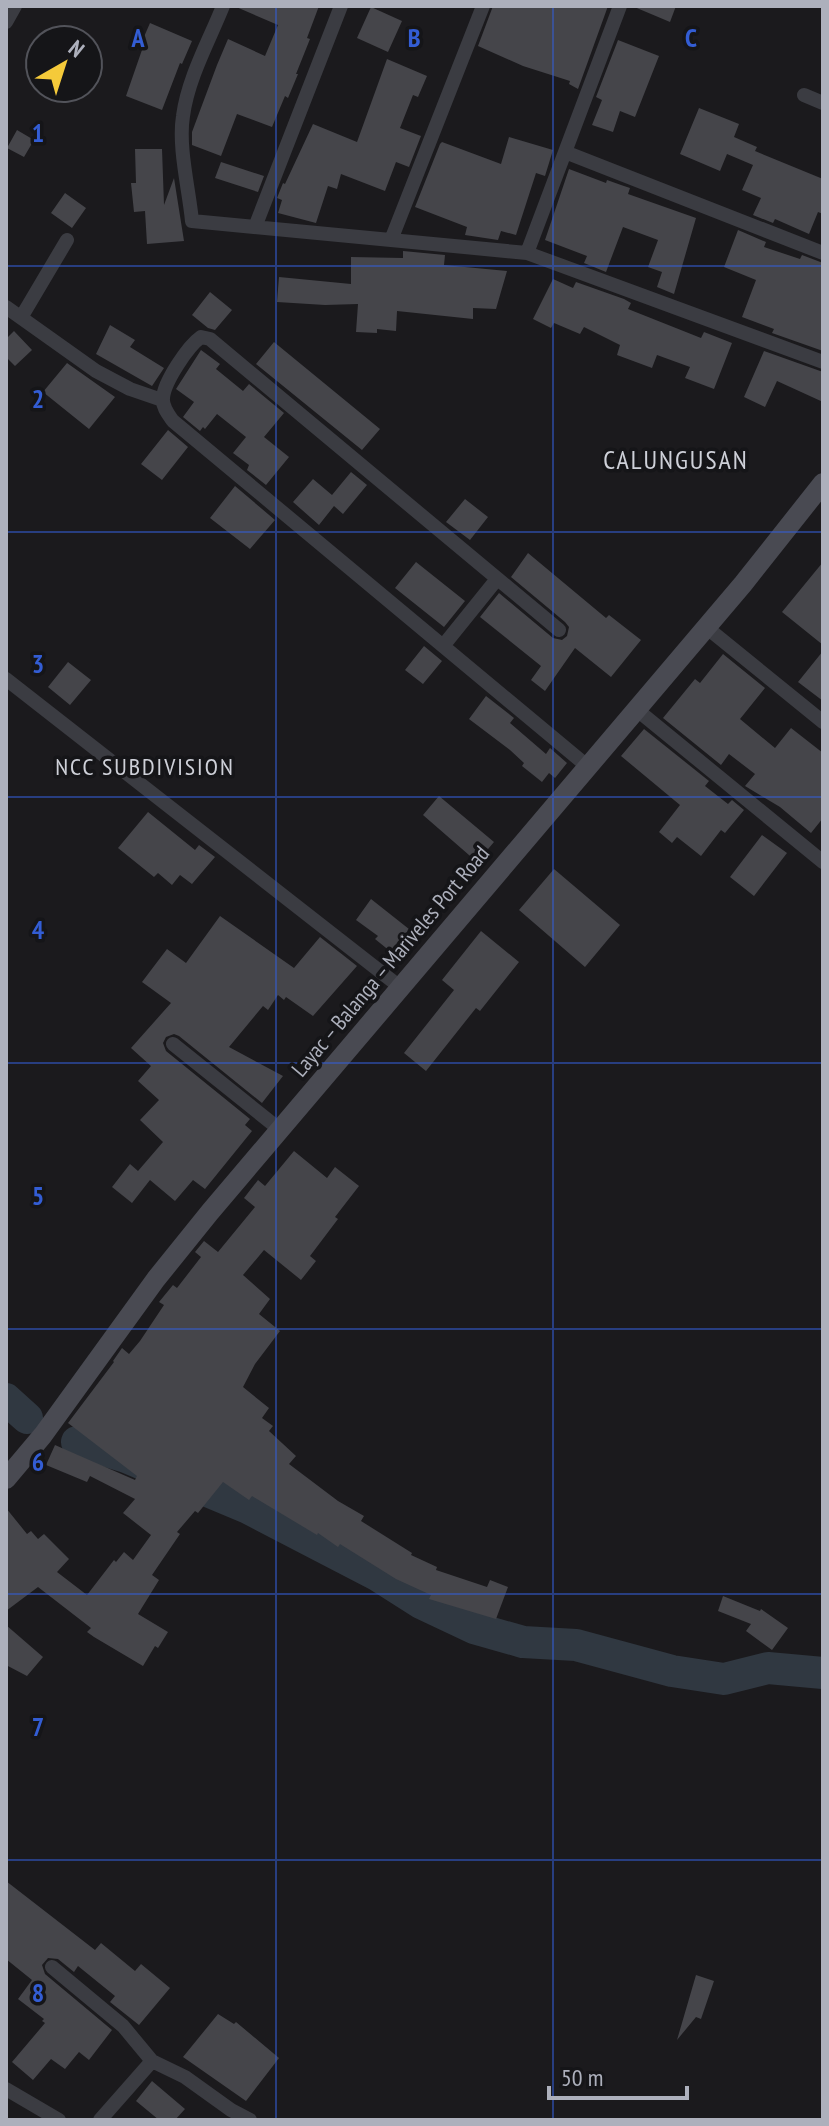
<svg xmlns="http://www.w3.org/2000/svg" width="829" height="2126" font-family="'PT Sans Narrow',sans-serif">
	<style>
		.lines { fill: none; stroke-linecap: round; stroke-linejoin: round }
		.river { stroke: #303841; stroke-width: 32 }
		.building { fill: #45454a }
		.minor { stroke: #3b3c42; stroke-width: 14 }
		.secondary { stroke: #494a52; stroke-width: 20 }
		.grid { fill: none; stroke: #335dd4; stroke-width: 2; stroke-opacity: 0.55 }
		.labels { text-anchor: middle; stroke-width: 7; stroke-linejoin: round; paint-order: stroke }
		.street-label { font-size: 22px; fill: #adb0bc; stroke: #151518 }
		.neighbourhood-label { font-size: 24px; letter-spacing: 2px; fill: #ced0d8; stroke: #151518 }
		.quarter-label { font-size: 26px; letter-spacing: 2px; fill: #ced0d8; stroke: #151518 }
		.grid-label { font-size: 26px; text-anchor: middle; font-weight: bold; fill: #335dd4; stroke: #151518; stroke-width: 7; stroke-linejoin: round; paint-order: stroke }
	</style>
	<rect width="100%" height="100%" fill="#1b1a1d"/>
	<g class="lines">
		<path class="river" d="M6 1399 27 1418
			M77 1442 126 1457 248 1508 377 1575 421 1603 474 1628 523 1642 576 1645 672 1671 724 1679 768 1668 823 1673"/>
	</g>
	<path class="building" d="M234 6H319L307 38 310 39 296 74H298L288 98 285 96 272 127 237 114 221 156 192 145V132L217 65 228 39 265 56 278 25Z
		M493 6H608L578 89 569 84 570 81 523 66 478 46Z
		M632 6H676L670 22Z
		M371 7 402 21 388 52 357 38Z
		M150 23 192 41 182 64 180 63 162 110 126 96 143 47 140 46Z
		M618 40 659 56 635 117 620 111 613 132 592 125 602 100 596 97Z
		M387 59 427 76 418 97 413 95 400 128 421 136 409 167 396 162 385 191 341 174 337 189 328 186 316 223 278 213 282 200 277 198 283 183 285 184 313 124 357 142Z
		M699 108 739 124 734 137 757 147 755 151 823 179V214L818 212 809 234 775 219 773 223 753 215 761 198 742 190 753 165 727 154 720 171 680 154Z
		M17 130 34 140 24 157 7 148Z
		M509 137 553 150 545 176 536 173 516 235 501 231 498 240 465 235 467 227 415 207 440 144 442 142 501 164Z
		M135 149H162L164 205 174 178 184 241 147 244 145 211 134 212 131 183H136Z
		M221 162 264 176 258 192 215 178Z
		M569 169 606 183 607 180 621 185 630 188 628 194 696 218 674 294 657 287 662 272 648 267 658 240 623 227 606 272 584 263 587 256 545 240Z
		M65 193 86 208 72 228 51 213Z
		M738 230 766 242 764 247 800 259 802 255 823 263V351L772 333 774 329 742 317 756 280 724 267Z
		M403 251 445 255 444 265 507 271 496 309 473 308V319L397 311 396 331 377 329V333L356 332 358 304 325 305 277 302 279 277 351 284V257L403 258Z
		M553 279 573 288 576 282 624 299 631 303 628 309 701 338 704 332 732 343 714 389 685 378 690 367 657 355 652 368 617 355 620 345 584 327 580 334 554 323 551 328 533 319Z
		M210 292 232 310 215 330 208 328 192 315Z
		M110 325 135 340 130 347 164 368 152 386 96 354Z
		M14 331 32 350 15 366 6 357V339Z
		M274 342 380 429 362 450 256 364Z
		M201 350 220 364 216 369 243 391 249 384 284 413 264 437 289 457 266 485 247 470 249 465 233 453 246 437 217 414 205 429 203 427 200 431 183 417 194 402 176 389Z
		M764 351 823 372V402L777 381 765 407 744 397Z
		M67 363 115 397 89 429 43 392Z
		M168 430 188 447 162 480 141 464Z
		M351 472 367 485 343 514 334 506 319 525 293 502 313 479 332 495Z
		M235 486 275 520 250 549 210 518Z
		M465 499 488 517 470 540 446 522Z
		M528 553 606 618 609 615 641 640 611 677 575 648 545 691 531 680 541 666 480 617 499 593 553 638 562 640 567 636 569 627 565 622 511 577Z
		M416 562 465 601 444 627 395 588Z
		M823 562V645L782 612Z
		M424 646 442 661 423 684 405 670Z
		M823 651V701L798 682Z
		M723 654 765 688 740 719 775 748 791 728 823 753V818L811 833 780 807 745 786 755 774 729 754 721 765 663 718 695 679 700 683Z
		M68 662 91 680 70 705 48 687Z
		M486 696 514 718 510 723 546 754 550 748 567 763 555 778 549 773 542 782 522 766 524 763 510 750 469 719Z
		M644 729 709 781 705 786 728 804 732 800 744 810 725 833 721 830 701 856 677 837 672 843 659 832 680 805 621 756Z
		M439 796 494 842 477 862 423 815Z
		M148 812 195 850 199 845 215 857 192 884 180 875 172 885 158 873 154 877 118 848Z
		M762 835 787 853 754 896 730 877Z
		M554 869 620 925 585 967 519 910Z
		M371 899 414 933 396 956 375 939 378 936 356 920Z
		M220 916 294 968 320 937 357 966 313 1016 286 997 284 1000 278 995 268 1010 263 1006 229 1047 283 1076 262 1103 179 1036 174 1034 166 1037 163 1043 166 1051 250 1119 245 1125 252 1131 205 1189 193 1180 175 1201 150 1180 132 1203 112 1187 130 1164 138 1171 163 1142 140 1120 159 1100 138 1081 151 1066 131 1048 171 1003 142 982 167 949 186 963Z
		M481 931 519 962 480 1011 476 1008 426 1071 404 1053 454 990 442 980Z
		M294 1151 327 1178 335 1167 359 1186 335 1217 338 1219 310 1256 316 1261 301 1280 264 1250 243 1275 270 1299 259 1314 280 1331 255 1364 243 1387 269 1408 262 1418 273 1426 269 1431 296 1456 289 1464 338 1501 364 1516 361 1521 412 1553 411 1555 437 1567 436 1570 487 1587 490 1580 508 1587 496 1619 429 1599 431 1595 396 1579 340 1544 338 1547 318 1533 317 1535 252 1496 249 1500 223 1482 198 1513 195 1511 177 1532 180 1534 152 1575 159 1580 138 1614 168 1632 158 1648 155 1646 143 1666 94 1637 87 1632 91 1628 38 1587 6 1611V1508L27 1534 31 1531 38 1539 44 1534 69 1559 57 1572 87 1595 114 1560 116 1562 124 1552 133 1560 151 1535 123 1513 135 1499 90 1476 87 1482 46 1465 55 1445 135 1480 137 1476 68 1423 114 1362 113 1361 122 1348 129 1354 140 1341 164 1305 159 1302 173 1285 177 1288 201 1257 195 1252 204 1241 218 1252 255 1207 244 1198 258 1180 265 1186Z
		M723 1596 760 1611 761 1609 788 1628 772 1650 746 1631 751 1624 718 1611Z
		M6 1625 43 1657 27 1676 6 1665Z
		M6 1881 95 1950 101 1943 135 1971 141 1964 170 1988 139 2025 110 2002 115 1996 78 1966 74 1972 58 1959 48 1958 42 1965 45 1974 112 2030 89 2060 79 2052 65 2069 51 2059 33 2080 12 2062 45 2023 42 2021 44 2019 18 1999 32 1980 6 1959Z
		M696 1975 714 1981 701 2019 696 2017 677 2040Z
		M218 2014 234 2024 236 2022 279 2058 246 2101 183 2057Z
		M152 2081 185 2109 175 2120H159L136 2101Z"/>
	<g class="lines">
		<path class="minor" d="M223 6C209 41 188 78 183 116 178 147 189 189 192 221L527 253 823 362
			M6 22 15 6
			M804 95 823 103
			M565 152 823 253
			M255 227 341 6
			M391 240 483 6
			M527 253 620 6
			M6 307 96 371 130 389 162 400
			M22 316 67 240
			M706 627 823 722
			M559 630 210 339 201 337C188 346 164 382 163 398 162 407 168 414 173 421L587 766
			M443 646 497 579
			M6 679 400 987
			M636 709 823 862
			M173 1044 279 1129
			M52 1967 123 2026 152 2061 185 2077 231 2110 250 2120
			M6 2089 59 2120
			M100 2120 152 2061"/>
		<path class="secondary" d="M6 1479 43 1435 156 1279 210 1212 743 584 823 483"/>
	</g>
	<path class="grid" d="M276 6V2120M553 6V2120M6 266H823M6 532H823M6 797H823M6 1063H823M6 1329H823M6 1594H823M6 1860H823"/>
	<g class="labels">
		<g class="street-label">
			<text transform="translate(390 961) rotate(-50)" y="8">Layac – Balanga – Mariveles Port Road</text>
		</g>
		<g class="neighbourhood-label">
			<text x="145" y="775">NCC SUBDIVISION</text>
		</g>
		<g class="quarter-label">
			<text x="676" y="469">CALUNGUSAN</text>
		</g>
	</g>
	<g class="grid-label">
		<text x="138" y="47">A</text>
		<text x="414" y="47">B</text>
		<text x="691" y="47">C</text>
		<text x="38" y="142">1</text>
		<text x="38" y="408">2</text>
		<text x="38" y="673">3</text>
		<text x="38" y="939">4</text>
		<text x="38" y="1205">5</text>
		<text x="38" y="1471">6</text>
		<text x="38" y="1736">7</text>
		<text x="38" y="2002">8</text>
	</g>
	<rect width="829" height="2126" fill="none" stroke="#adb0bc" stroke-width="16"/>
	<g transform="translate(64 64) rotate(39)"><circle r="38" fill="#151518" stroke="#52535a" stroke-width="2"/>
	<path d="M0-6L14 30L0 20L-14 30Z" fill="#f5ca3a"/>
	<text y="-12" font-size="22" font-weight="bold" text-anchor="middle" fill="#adb0bc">N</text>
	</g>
	<path d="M549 2086v12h138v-12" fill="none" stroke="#adb0bc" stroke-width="4"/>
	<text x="561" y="2086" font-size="24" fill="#adb0bc" stroke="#151518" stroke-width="6" paint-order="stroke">50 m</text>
</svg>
